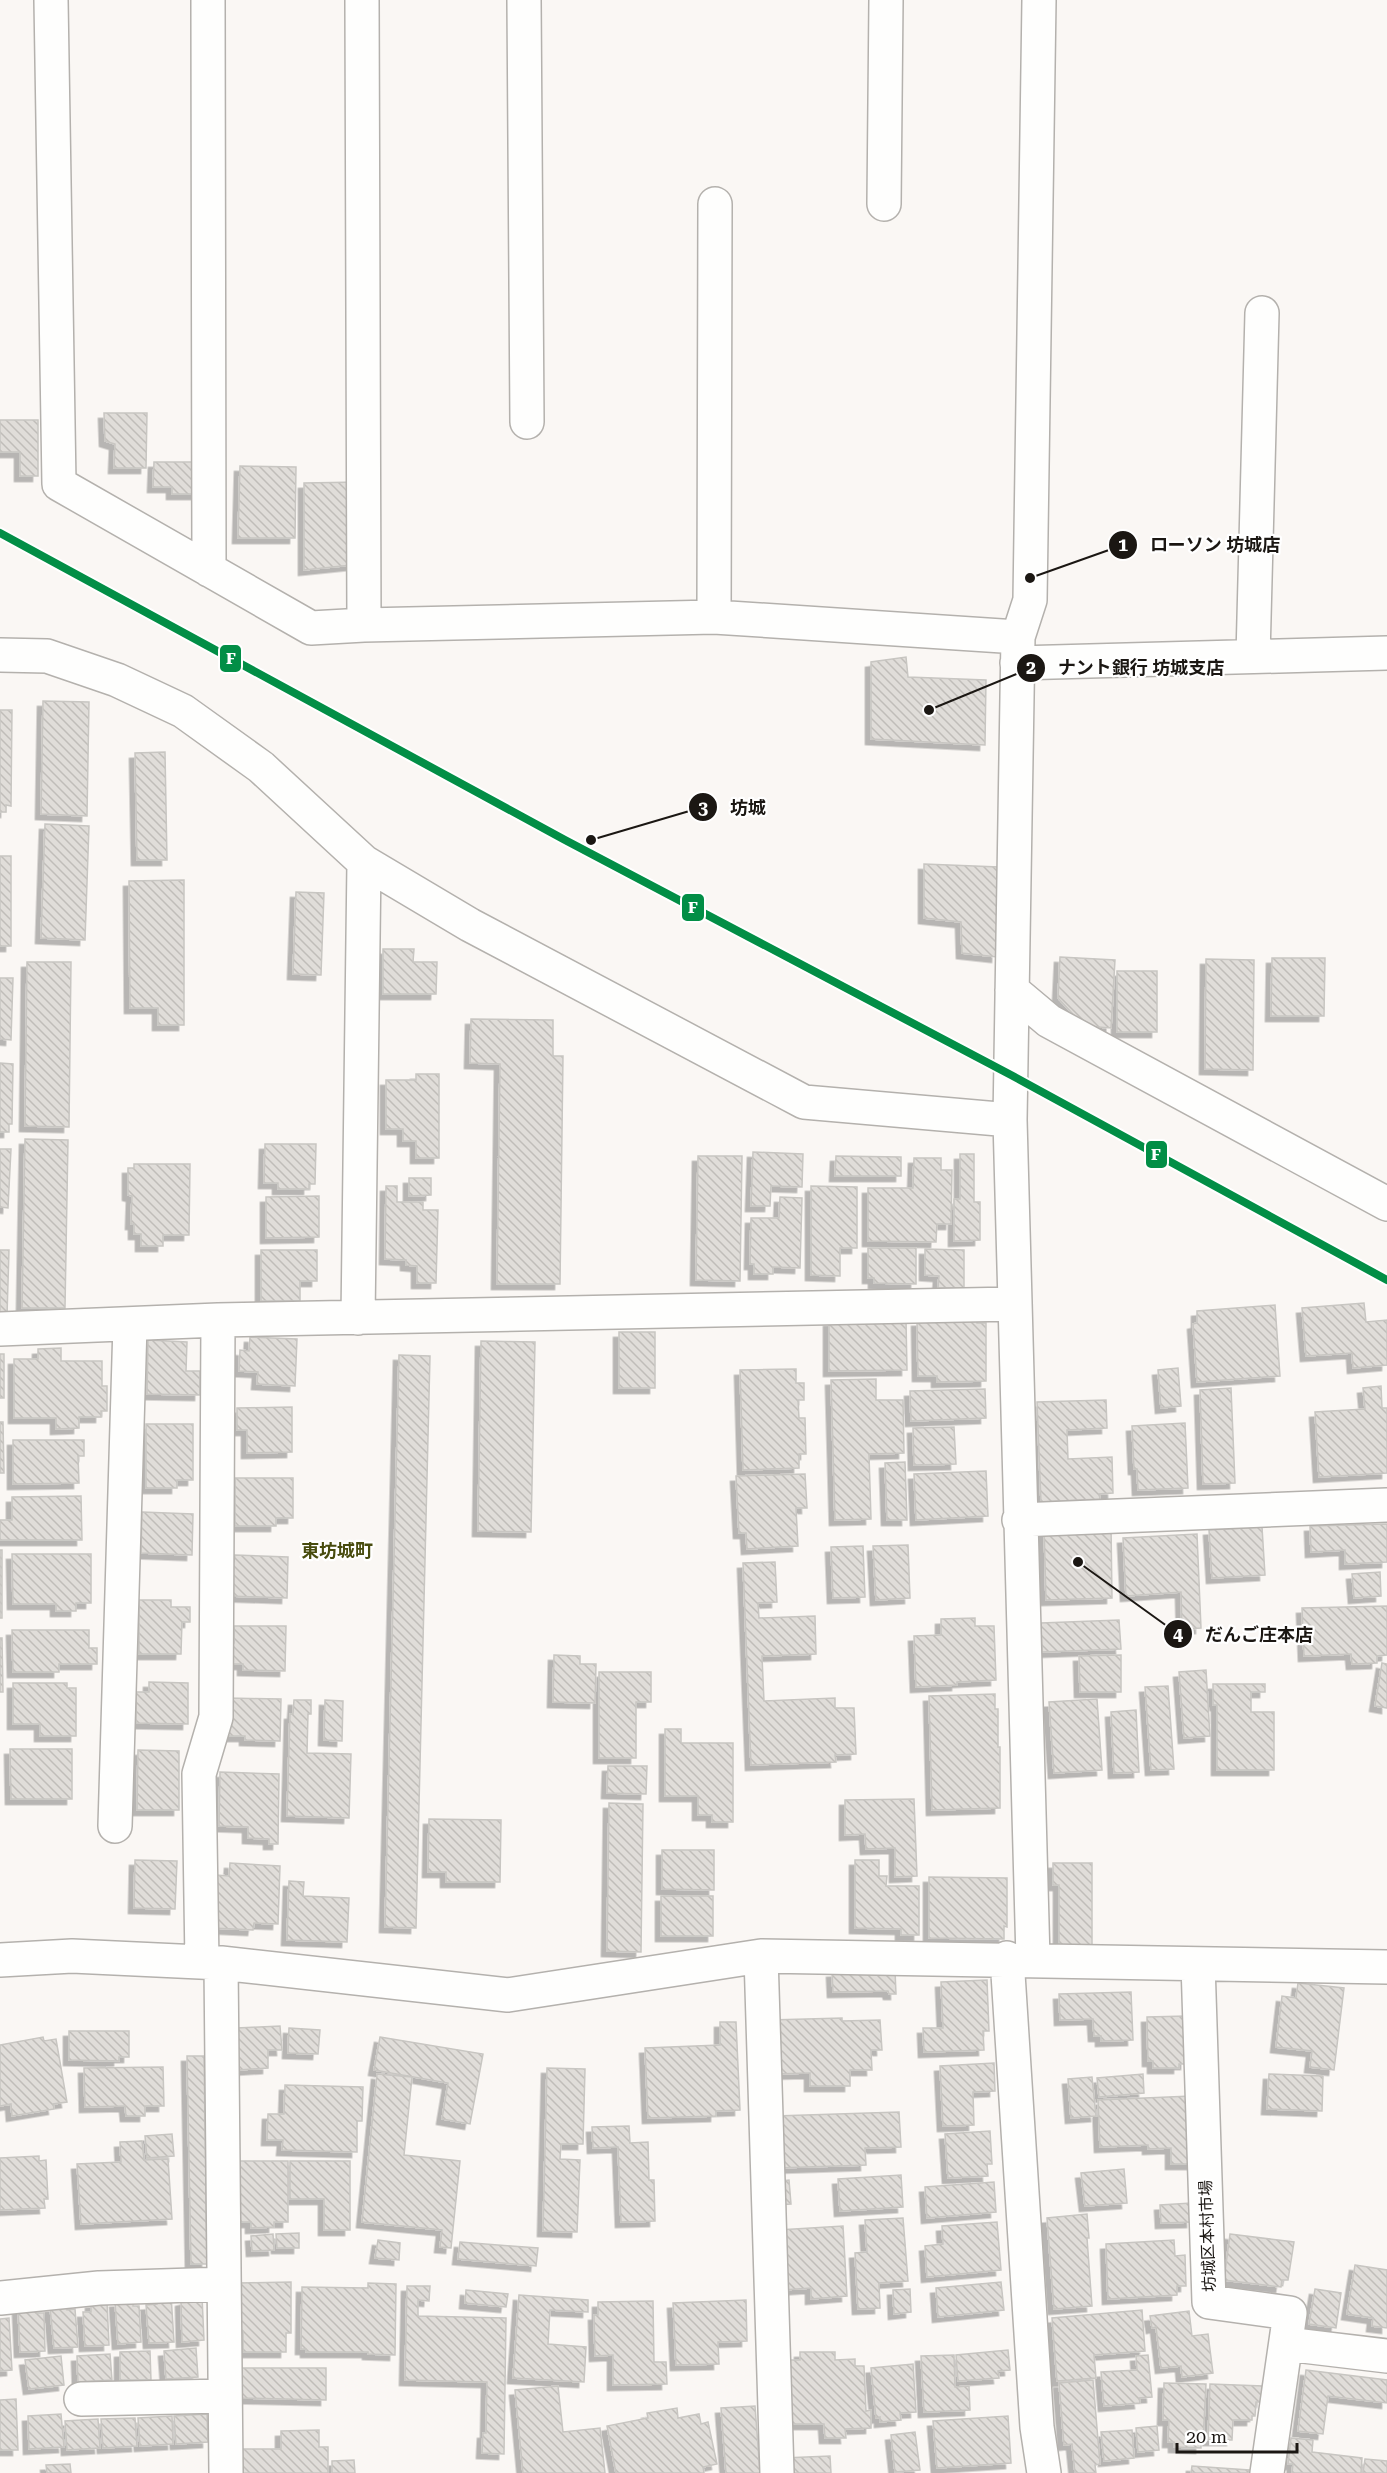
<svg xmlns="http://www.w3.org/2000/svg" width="1387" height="2473" font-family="'Roboto Serif','Noto Sans JP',serif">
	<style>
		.building { fill: url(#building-back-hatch); stroke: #c8c6c2; stroke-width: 1.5; filter: url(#shadow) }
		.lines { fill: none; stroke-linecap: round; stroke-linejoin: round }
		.minor-casing { stroke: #b4b1ad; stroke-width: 36 }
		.minor { stroke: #fefefd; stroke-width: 33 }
		.rail-1-casing { stroke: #fff; stroke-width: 12 }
		.rail-1 { stroke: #028e46; stroke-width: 8 }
		.labels { text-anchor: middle; stroke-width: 4.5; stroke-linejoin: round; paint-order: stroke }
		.street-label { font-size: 16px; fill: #1b1713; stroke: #fff }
		.neighbourhood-label { font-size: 18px; font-weight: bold; fill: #484c0f; stroke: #fff }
		.leader { fill: none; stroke: #1b1713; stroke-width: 2 }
		.callout-dot { fill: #1b1713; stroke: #fff; stroke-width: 2 }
		.mark-label { font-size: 18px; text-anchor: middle; font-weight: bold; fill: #fff }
		.callout-label { font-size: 18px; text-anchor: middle; font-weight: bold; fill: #1b1713; stroke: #fff; stroke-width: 4.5; stroke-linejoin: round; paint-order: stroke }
		.line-badge { stroke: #fff; stroke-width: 2 }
		.badge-label { font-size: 16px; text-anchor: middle; font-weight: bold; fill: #fff }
	</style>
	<defs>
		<pattern id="building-back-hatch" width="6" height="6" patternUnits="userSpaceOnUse" patternTransform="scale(1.5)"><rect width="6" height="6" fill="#e0ddd9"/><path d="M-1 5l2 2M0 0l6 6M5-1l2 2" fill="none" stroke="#c0bdb9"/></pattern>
		<filter id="shadow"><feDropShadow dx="-5.5" dy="5.5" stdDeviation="0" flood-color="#0004"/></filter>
	</defs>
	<rect width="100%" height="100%" fill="#faf7f4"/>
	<path class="building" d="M104 413H147L146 468H114L115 444 105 441Z
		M0 420H38V476H20V452H0Z
		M154 462H199L198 494H172V487H153Z
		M240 466 296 467 295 538H238Z
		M359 482 361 564 304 570V483Z
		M906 657 908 677 986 680 985 745 871 739V662Z
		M43 701 89 702 87 816 41 814Z
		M0 710H12L11 806 6 805V812H0Z
		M165 752 167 860H137L135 753Z
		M45 824 89 826 85 940 41 938Z
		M0 856H11V946H0Z
		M924 864 999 867 997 957 962 953 961 922 924 918Z
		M184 880V1025H158V1008H130L129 881Z
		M296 892 324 893 321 975 293 974Z
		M383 949H414L413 962H437L436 994H383Z
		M1060 957 1115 960 1111 1028 1084 1026 1058 998Z
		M1272 958H1325L1324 1016H1271Z
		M1206 959 1254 960 1253 1070 1205 1069Z
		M27 962H71L69 1127 25 1126Z
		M1117 971H1157V1032H1117Z
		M0 978H13L11 1040 0 1039Z
		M471 1019 553 1020V1056H563L560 1284H497L500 1064 470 1063Z
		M0 1063 13 1064 12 1124H9V1132H0Z
		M416 1074H439V1158H416V1141H403V1129H386V1080H416Z
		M25 1139 68 1140 65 1308H22Z
		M265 1144H316L315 1184H309V1189H278V1183H264Z
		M0 1149H11L8 1208 0 1207Z
		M753 1152 803 1154 802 1187 771 1186 770 1206H751Z
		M960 1154H974V1202H980V1240L954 1241V1199H960Z
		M698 1156H742L740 1281 696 1280Z
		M836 1156 901 1157V1176H835Z
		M914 1158H941V1170H952L951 1224H937L936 1242 868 1241V1188H913Z
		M134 1164H190L189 1235H163V1246H141V1234H134V1224H131L132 1196 128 1195V1168H134Z
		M409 1178H431V1195L409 1196Z
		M386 1186H397V1202H423V1210H438L436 1283H417V1266L406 1265V1260L385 1259Z
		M811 1186 857 1187V1248H840V1276L811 1275Z
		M319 1196V1237L266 1238V1197Z
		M780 1197 802 1198 800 1268 773 1267V1274H754V1264H750L751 1218H779Z
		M868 1248H916V1284L874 1283V1278H868Z
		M925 1249 964 1250V1288H938L939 1276 925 1275Z
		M0 1250H9L7 1316 0 1315Z
		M261 1250H317V1281H300V1301H261Z
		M1364 1303 1366 1322 1387 1320V1365L1353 1368 1352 1353 1306 1356 1302 1308Z
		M1275 1305 1280 1376 1197 1382 1193 1324 1197 1323V1311Z
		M906 1320 907 1370 829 1371V1321Z
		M977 1320V1323H986V1381L937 1382V1376H918L917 1321Z
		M619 1332H655V1388H619Z
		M250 1337 297 1339 295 1386 257 1384 258 1372 239 1371 240 1350 249 1351Z
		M148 1340 187 1342 186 1371H200V1395L147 1394Z
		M481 1341 535 1342 531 1532 478 1531Z
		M61 1348V1361H102V1386H107V1411H101V1417H79V1428L56 1429V1418H14V1359H38V1349Z
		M0 1354H4V1398H0Z
		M399 1355 430 1356 416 1928 385 1927Z
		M1178 1368 1181 1406 1161 1408 1158 1370Z
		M796 1369V1383H804V1400H798L799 1418H805L806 1454H799V1468L743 1470 740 1370Z
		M876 1379V1400H903L904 1453 869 1454 871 1519 835 1520 831 1380Z
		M1381 1386 1382 1408H1387V1473L1319 1477 1315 1412 1365 1409 1363 1388Z
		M1231 1388 1235 1483 1203 1484 1200 1390Z
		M985 1389 986 1418 911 1421 910 1391Z
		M1106 1400 1107 1428 1067 1430 1068 1459 1112 1457 1113 1493 1099 1494 1100 1499 1041 1502 1037 1402Z
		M292 1407V1452L247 1453V1430H237V1408Z
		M0 1422H3L4 1473H0Z
		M1185 1423 1188 1488 1138 1490 1137 1469H1134L1132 1426Z
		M146 1424H193V1480H177V1488H146Z
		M954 1427 956 1464 914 1465 913 1428Z
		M13 1440H84V1456H78L79 1483 13 1484Z
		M905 1462 907 1520H887L885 1463Z
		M986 1471 988 1516 916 1520 914 1474Z
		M805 1474 807 1508H796L798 1546 747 1549 746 1533H739L736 1476Z
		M235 1478H293V1518H276V1526H235Z
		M81 1496 82 1540H0V1520H12V1497Z
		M142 1512 193 1514 192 1555 141 1553Z
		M1111 1524 1112 1598 1046 1600 1044 1525Z
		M1387 1524V1562L1345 1564V1550L1311 1552 1310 1526Z
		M1262 1527 1265 1575 1212 1578 1209 1530Z
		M1197 1534 1201 1628 1182 1629 1181 1592 1126 1596 1123 1538Z
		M908 1545 910 1598 876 1600 873 1546Z
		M863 1546 865 1597 833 1598 831 1547Z
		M0 1550H2V1618H0Z
		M12 1554H91V1603H76V1611H56V1604H13Z
		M235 1555 288 1557 287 1598 229 1596 230 1562H234Z
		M775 1562 777 1602 758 1603 759 1618 815 1616 816 1654 762 1656 764 1701 835 1698V1708H854L856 1754 835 1755 836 1762 751 1765 743 1563Z
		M1380 1572 1381 1596 1354 1598 1352 1574Z
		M139 1600H171V1607H190V1622H182L181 1654H139Z
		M1387 1606V1655L1377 1656V1663L1352 1664 1351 1654 1304 1656 1302 1608Z
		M975 1618V1626H994L996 1680 957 1682V1685L916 1687 914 1636 941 1635V1619Z
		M1119 1620 1121 1649 1042 1652 1041 1623Z
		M234 1626H286L285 1671 243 1670V1664H226L227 1643H234Z
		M12 1630H89V1648H97V1664H59V1672H13Z
		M0 1638H2L3 1692H0Z
		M554 1655 580 1656V1664H596L595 1703 553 1702Z
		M1121 1655V1692H1080L1079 1656Z
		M1382 1663 1387 1664V1708L1375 1706Z
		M1206 1670 1210 1736 1184 1738 1179 1672Z
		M599 1672H651V1702H636V1758H599Z
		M149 1682 188 1683V1724L136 1723V1692H149Z
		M13 1683H67V1688H76V1736H40V1724H13Z
		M1213 1684H1265V1692H1251V1712H1274V1770H1217V1705H1213Z
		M1168 1686 1174 1769 1151 1770 1145 1687Z
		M995 1694V1709H998V1747H1000V1808L932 1810 929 1696Z
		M226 1698 281 1699 280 1741 245 1740V1736H226Z
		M1097 1699 1102 1770 1054 1773 1049 1702Z
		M294 1700H311V1714H308L307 1753 351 1754 349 1818 287 1816 290 1714H293Z
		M325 1700 343 1701 342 1741 324 1740Z
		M1136 1710 1139 1772 1114 1773 1111 1712Z
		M665 1729H681V1743H733V1822H712V1815H698V1796H665Z
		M10 1749H72V1799H11Z
		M138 1750 179 1751V1810H137Z
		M608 1766H647L646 1794 607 1793Z
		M220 1772 279 1774 278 1844H269V1839L248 1838V1827L219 1826Z
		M914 1799 917 1876 895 1877V1848L866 1849 865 1834 845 1835V1800Z
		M609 1803 643 1804 641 1952 607 1951Z
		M429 1819 501 1820 500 1882H446V1872H428Z
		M662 1850H714V1890L662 1889Z
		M135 1860 177 1861 175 1909 134 1908Z
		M855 1860H879V1876H887L886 1886H919V1935H901V1929L855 1928Z
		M230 1863 280 1866 278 1924 254 1923 253 1930 213 1928 216 1875 229 1876Z
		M1053 1863H1092V1946H1059V1885H1053Z
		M929 1877 1007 1878V1927L1004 1926V1939L929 1938Z
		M289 1881 304 1882 303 1896 349 1898 347 1942 287 1940Z
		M661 1896H713V1936H661Z
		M895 1970 896 1994H889L888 1991 833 1992 832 1972Z
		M987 1980 989 2031H983L984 2050 924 2052 923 2028H943L941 1982Z
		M1298 1983 1344 1988 1334 2070 1310 2067 1312 2051 1276 2047 1282 1996 1296 1998Z
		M1131 1992 1133 2040 1101 2041V2036H1094L1093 2019 1060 2020 1059 1994Z
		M1186 2016V2064H1179V2068H1153V2061H1148L1147 2017Z
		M842 2018V2021L880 2020 882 2050H871L872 2070H850V2086H810V2073L772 2074 770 2020Z
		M720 2022H736L740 2110 716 2111V2116L648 2118 645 2048 720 2045Z
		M280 2026 282 2050H268V2068L238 2070 237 2028Z
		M289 2028 320 2030 318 2054 288 2053Z
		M69 2031H129V2057H119V2061L69 2060Z
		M43 2037 44 2041 56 2039 67 2102 53 2104 54 2109 12 2116 11 2104 0 2106V2045Z
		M380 2037 483 2054 470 2124 442 2119 448 2083 374 2070Z
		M187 2056H204L207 2264H191Z
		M994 2063 995 2091 973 2092 974 2125 943 2126 940 2066Z
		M163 2067 164 2106H145V2116H126L125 2106 85 2107 84 2068Z
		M547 2068 585 2069 583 2144H561L560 2159 580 2160 577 2232 543 2231Z
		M377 2074 412 2077 404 2155 460 2161 451 2248 440 2247 442 2230 362 2222Z
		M1143 2074 1144 2093 1099 2097 1097 2078Z
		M1269 2074 1323 2076 1322 2111 1267 2109Z
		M1092 2077 1096 2116 1071 2118 1068 2079Z
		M285 2085 363 2087 362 2121H357V2152L282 2150 283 2140H267L268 2114H284Z
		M1191 2096 1194 2164H1171V2148L1148 2149V2145L1100 2147 1098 2100Z
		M899 2112 901 2147 865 2148 866 2165 776 2168 775 2116Z
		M629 2126 630 2143 648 2142 649 2180H654L655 2221 621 2222 618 2147 593 2148 592 2127Z
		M990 2131 992 2164H987L988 2176 948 2178 945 2134Z
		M172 2134 174 2156 147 2158 145 2136Z
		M142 2141 144 2160 168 2159 172 2219 81 2224 77 2164 121 2162 120 2142Z
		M39 2156V2161L46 2160 48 2199H44L45 2208 0 2210V2158Z
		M236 2161H288V2222H274V2227L251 2228V2222H237Z
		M290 2161H350V2230H324V2199H290Z
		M1124 2169 1127 2203 1085 2206 1081 2173Z
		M901 2175 903 2207 840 2211 838 2179Z
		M789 2180 791 2204 775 2205 772 2182Z
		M994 2182 996 2212 927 2218 925 2187Z
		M1191 2203 1192 2222 1161 2223 1160 2205Z
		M1087 2214 1089 2238H1087L1092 2306 1054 2309 1047 2218Z
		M903 2218 908 2281 879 2283 880 2308 858 2309 855 2253 867 2252 865 2220Z
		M997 2222 1001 2270 927 2277 925 2246 943 2244 942 2226Z
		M843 2226 847 2296 811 2299V2288L782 2290 778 2230Z
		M299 2233V2248H277L276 2234Z
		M273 2234 274 2250 252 2251 251 2236Z
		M1230 2234 1294 2242 1288 2280H1282L1281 2287 1224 2280Z
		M378 2240 400 2243 399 2260 375 2258Z
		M1174 2240 1175 2256 1185 2255 1186 2286H1177V2295L1108 2299 1106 2244Z
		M460 2242 538 2248 536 2266 458 2259Z
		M1355 2265 1387 2270V2328L1372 2326 1373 2318 1347 2314Z
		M291 2282V2333H286V2352H243V2331H239V2283Z
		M1001 2282 1004 2310 938 2317 936 2288Z
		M368 2283 396 2284 395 2355 368 2354V2352H306V2349H301L302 2287 368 2288Z
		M407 2286H430L429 2301 418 2300V2316L506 2318 504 2454 482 2453 483 2433H486L487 2382 405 2380Z
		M910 2289 911 2312 894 2314 893 2290Z
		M1315 2289 1341 2293 1336 2328 1309 2324Z
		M466 2290 508 2294 506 2307 465 2303Z
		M171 2295 174 2342 149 2343 146 2305 157 2304V2296Z
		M519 2295 588 2300V2312L550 2310 548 2344 586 2347 584 2382 513 2378Z
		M202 2296 204 2340 182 2342 181 2301Z
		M746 2300 747 2341 718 2342 719 2364 676 2365 673 2303Z
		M133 2301V2306H139L141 2342 118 2344 115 2302Z
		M653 2301 654 2362H666L667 2384 613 2385V2355L595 2356 594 2315H598V2302Z
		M107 2302 109 2345 85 2346 83 2312H91V2303Z
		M67 2306V2310L75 2309 78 2347 54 2348 50 2307Z
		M36 2307V2313H44L45 2351 20 2352 18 2308Z
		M1142 2310 1145 2351 1094 2355 1096 2378 1057 2381 1052 2318Z
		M1189 2311 1192 2336 1208 2334 1213 2373 1182 2377 1181 2366 1161 2368 1156 2327 1152 2328 1150 2316Z
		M9 2318 12 2370 0 2371V2319Z
		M196 2348 198 2377 166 2379 164 2351Z
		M1008 2350 1010 2370 998 2371 999 2378 958 2381 956 2355Z
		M150 2351 151 2380H120V2352Z
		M800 2352H835V2360L855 2359V2366H864L866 2411 871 2410V2428L845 2429 846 2438H825L824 2424H788L786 2360H800Z
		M110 2354 112 2380 78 2382 77 2356Z
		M954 2355 955 2387 969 2386 970 2410 924 2412 921 2356Z
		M1148 2355 1152 2397 1139 2398 1140 2403 1104 2406 1101 2372 1137 2370 1136 2356Z
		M61 2356 64 2385 29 2389 25 2360Z
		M913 2364 916 2412 900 2413 901 2420 880 2422V2417L876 2418 871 2368Z
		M241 2368H326V2400L241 2398Z
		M1306 2370 1387 2380V2403L1328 2396 1323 2434 1298 2431Z
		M1093 2380 1100 2464 1095 2465 1096 2473H1075L1072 2444 1064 2445 1059 2383Z
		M1164 2383 1206 2384 1203 2441H1201V2448L1174 2447V2442H1168L1169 2420H1163Z
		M1210 2384 1263 2386 1262 2402H1256L1255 2416H1252V2420H1233L1232 2440H1208Z
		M558 2386 563 2432 600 2428 605 2473H523L515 2390Z
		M16 2399 18 2450H0V2400Z
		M755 2406 760 2473H726L721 2408Z
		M677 2408 678 2418 699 2414 701 2424 708 2422 717 2464 703 2467 704 2473H616L607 2426 648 2418 647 2413Z
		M61 2414 64 2447 29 2449 28 2416Z
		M207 2414 208 2442 176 2444 174 2416Z
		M172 2416 173 2444 140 2446 138 2418Z
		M1008 2416 1011 2463 937 2468 933 2421Z
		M135 2418 137 2446 103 2448 101 2419Z
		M98 2419 100 2448 67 2450 65 2421Z
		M1157 2426 1159 2450 1138 2452 1136 2428Z
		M319 2430V2447H328V2473H241V2449H281V2431Z
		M1132 2430 1134 2458 1104 2461 1101 2432Z
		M915 2432 920 2470 895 2472 891 2435Z
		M1291 2438 1313 2440 1312 2452 1362 2458 1361 2473H1292L1293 2464H1288Z
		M830 2456 831 2473H784L783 2458Z
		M1365 2459 1387 2461V2473H1363Z
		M354 2460 355 2473H332V2461Z
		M70 2464 71 2473H47L46 2465Z
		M1192 2466 1249 2470 1248 2473H1191Z"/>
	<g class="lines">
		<g class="minor-casing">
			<path id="minor" d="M51 0 59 484 311 628 364 625 714 617 1018 637
				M208 0 209 570
				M362 0 364 625
				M524 0 527 422
				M884 204 886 0
				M714 617 715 204
				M0 655 47 656 117 680 183 711 261 767 364 862 470 925 804 1102 1010 1120
				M1253 656 1262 313
				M1017 663 1387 653
				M1012 990 1049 1021 1387 1204
				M358 1318 364 862
				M0 1329 218 1320 1014 1304
				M1019 1520 1387 1505
				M115 1826 130 1325
				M761 1956 777 2473
				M1007 1958 1037 2427 1044 2473
				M1033 1959 1010 1120 1018 637 1030 600 1039 0
				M0 1960 72 1956 221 1963 508 1995 761 1956 1387 1967
				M202 1962 199 1774 216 1717 218 1320
				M221 1963 226 2473
				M1198 1964 1209 2302 1290 2313 1267 2473
				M0 2298 99 2288 224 2284
				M1286 2344 1387 2356
				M81 2399 225 2396"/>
		</g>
		<use href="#minor" class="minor"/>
		<g class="rail-1-casing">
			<path id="rail-1" d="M0 533 565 840 1011 1075 1387 1280"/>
		</g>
		<use href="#rail-1" class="rail-1"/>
	</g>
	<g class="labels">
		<g class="street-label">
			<text transform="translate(1207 2236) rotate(-92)" y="6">坊城区本村市場</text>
		</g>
		<g class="neighbourhood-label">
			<text x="337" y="1557">東坊城町</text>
		</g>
	</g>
	<path class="leader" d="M1030 578L1123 545M929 710L1031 668M591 840L703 807M1078 1562L1178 1634"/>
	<g class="callout-dot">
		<circle cx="1030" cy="578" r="6"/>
		<circle cx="929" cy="710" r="6"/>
		<circle cx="591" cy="840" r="6"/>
		<circle cx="1078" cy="1562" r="6"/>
		<circle cx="1123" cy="545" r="15"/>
		<circle cx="1031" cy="668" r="15"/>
		<circle cx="703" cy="807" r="15"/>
		<circle cx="1178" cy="1634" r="15"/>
	</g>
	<g class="mark-label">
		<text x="1123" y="551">1</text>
		<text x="1031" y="674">2</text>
		<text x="703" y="814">3</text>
		<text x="1178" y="1641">4</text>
	</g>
	<g class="callout-label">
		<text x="1215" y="551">ローソン 坊城店</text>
		<text x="1141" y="674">ナント銀行 坊城支店</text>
		<text x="748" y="814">坊城</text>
		<text x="1259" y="1641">だんご庄本店</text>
	</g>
	<g class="line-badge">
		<rect x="219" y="644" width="23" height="29" rx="6" fill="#028e46"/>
		<rect x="681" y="893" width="24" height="29" rx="6" fill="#028e46"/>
		<rect x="1145" y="1140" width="23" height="29" rx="6" fill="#028e46"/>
	</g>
	<g class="badge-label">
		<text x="231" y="664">F</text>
		<text x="693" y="913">F</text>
		<text x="1156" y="1160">F</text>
	</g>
	<path d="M1177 2443v9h120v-9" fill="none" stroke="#1b1713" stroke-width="3"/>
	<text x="1186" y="2443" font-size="18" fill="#1b1713" stroke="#ffffff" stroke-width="4.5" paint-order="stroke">20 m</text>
</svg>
